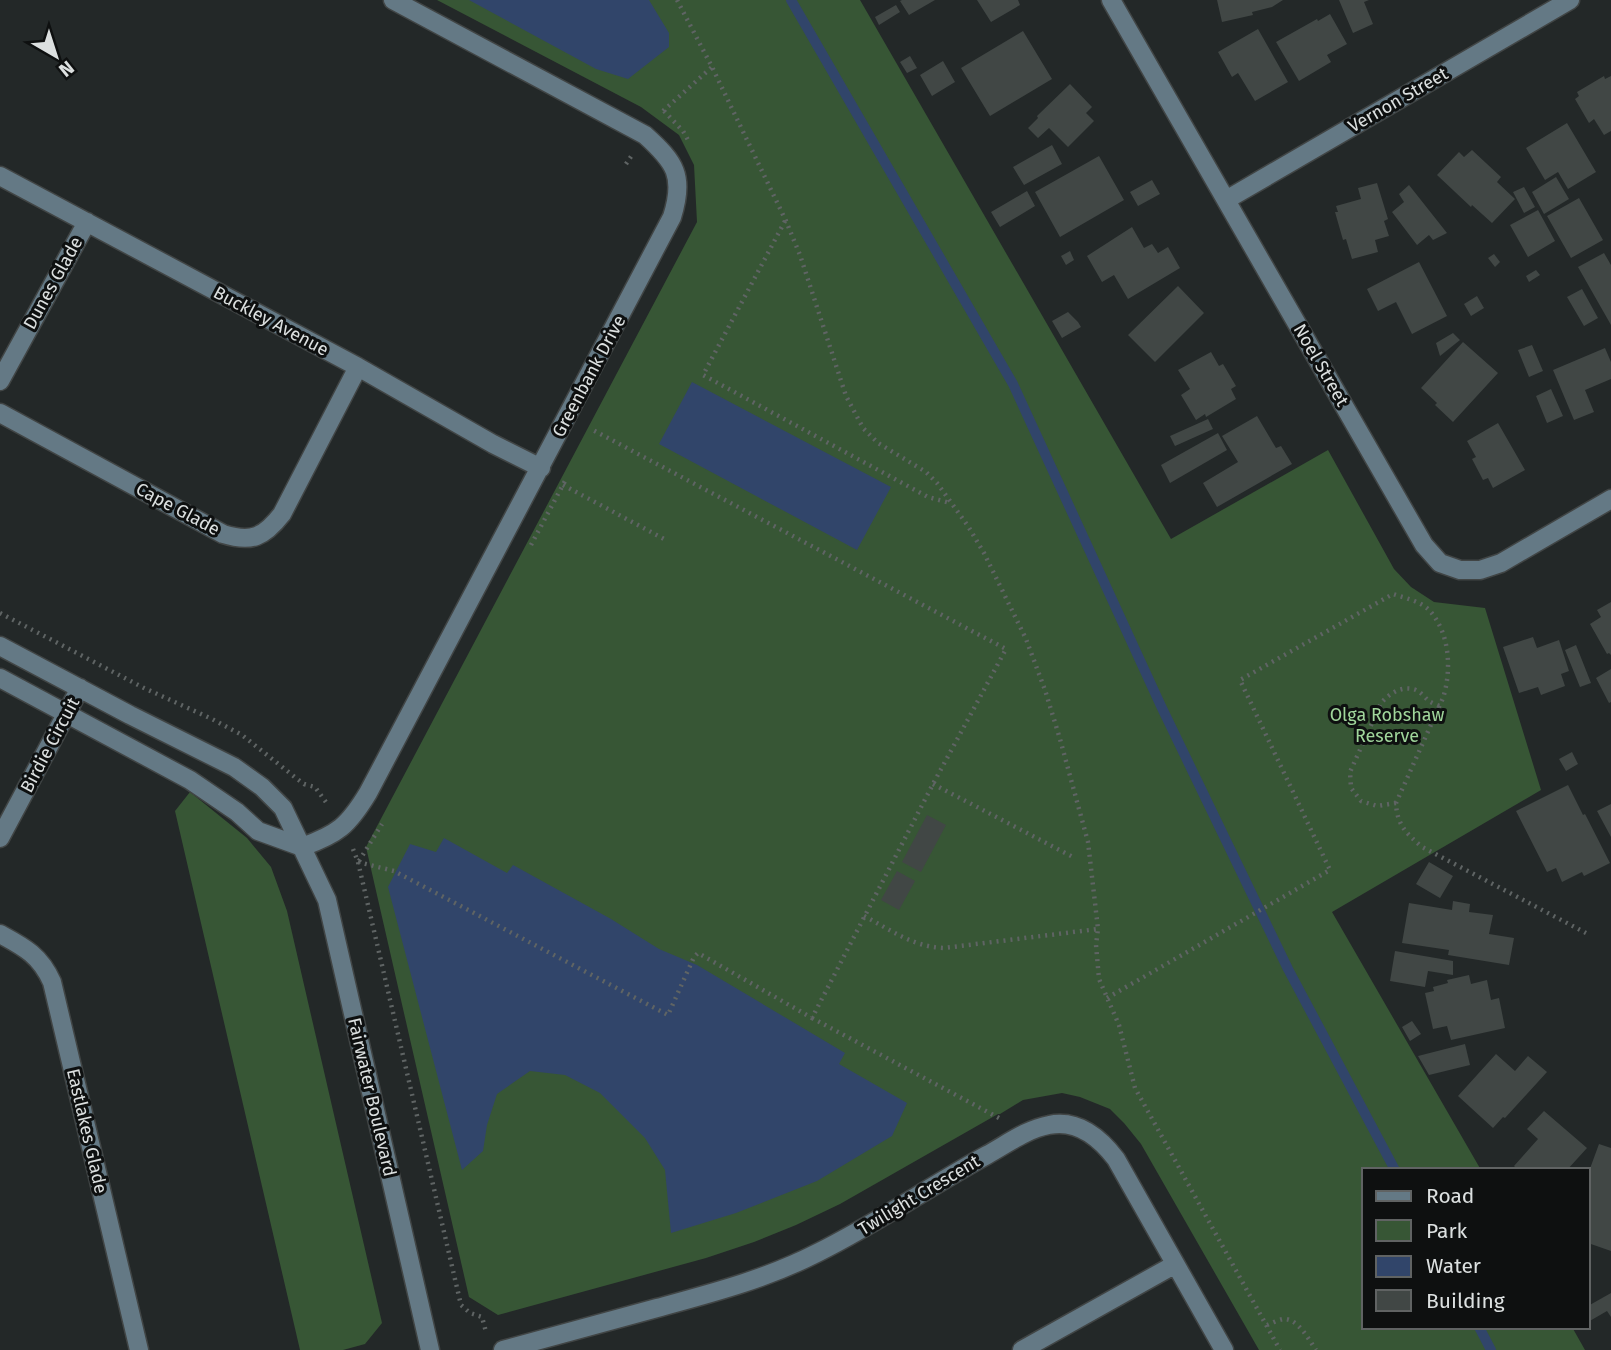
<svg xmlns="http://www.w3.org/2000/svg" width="1611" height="1350" font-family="'Fira Sans',sans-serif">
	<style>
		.green { fill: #375635 }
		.water { fill: #31456a }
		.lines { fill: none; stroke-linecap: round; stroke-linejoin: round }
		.stream { stroke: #31456a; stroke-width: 10 }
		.building { fill: #414745 }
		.minor-casing { stroke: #414545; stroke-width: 21 }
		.path { stroke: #5f6464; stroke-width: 4.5; stroke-dasharray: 2 5; stroke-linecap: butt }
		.minor { stroke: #647985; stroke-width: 18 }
		.labels { text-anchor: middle; stroke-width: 6; stroke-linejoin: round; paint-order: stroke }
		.street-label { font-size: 18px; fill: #dce0e0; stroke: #0e1010 }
		.park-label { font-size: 18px; fill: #a0d69b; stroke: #0e1010 }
	</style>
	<rect width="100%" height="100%" fill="#232828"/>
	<path class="green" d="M437 0H860L1171 539 1328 450 1394 569 1411 587 1434 602 1485 608 1541 790 1332 912 1481 1170H1364V1327H1572L1585 1350H1259L1141 1144 1124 1123 1110 1109 1080 1097 1062 1093 1023 1100 1000 1114H998L840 1204 796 1225 754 1242 706 1258 498 1315 469 1297 366 847 697 222 694 165 679 135 641 107Z
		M190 792 247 838 271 867 287 911 382 1323 365 1344 343 1350H300L175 811Z"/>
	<path class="water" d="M469 0H649L669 33V47L628 79 596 69Z
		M692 382 891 487 857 550 659 444Z
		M444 838 507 873 513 865 611 919 659 949 697 965 845 1053 839 1064 907 1103 892 1136 817 1181 736 1213 671 1233 665 1170 645 1138 600 1093 565 1075 530 1071 497 1094 487 1125 483 1151 462 1170 388 887 410 844 436 852Z"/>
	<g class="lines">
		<path class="stream" d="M791 0 1013 384 1161 706 1288 969 1395 1170
			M1479 1327 1491 1350"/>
	</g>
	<path class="building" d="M902 0H935L909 15 900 1Z
		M977 0H1018L1020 5 991 22Z
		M1217 0H1283L1272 7 1252 12 1253 15 1222 22Z
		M1339 0H1369L1364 2 1373 24 1353 33Z
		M896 5 900 12 879 25 875 17Z
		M1330 14 1347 44 1327 55 1331 62 1299 81 1276 42 1317 19 1318 21Z
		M1258 29 1288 82 1255 101 1238 73 1232 77 1218 52Z
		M1023 31 1052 79 990 116 961 68Z
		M910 56 917 68 907 73 900 62Z
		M943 61 955 82 932 96 920 75Z
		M1604 76 1605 79 1611 76V131L1604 135 1594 119 1589 123 1575 99 1579 96 1577 92Z
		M1070 84 1092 107 1086 113 1094 121 1068 147 1049 128 1038 138 1028 128 1038 118 1037 116Z
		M1567 123 1596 172 1568 189 1558 172 1545 180 1526 148Z
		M1052 145 1062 164 1024 185 1013 167Z
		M1472 150 1501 177 1497 182 1515 199 1492 223 1472 205 1471 207 1437 175 1459 152 1464 157Z
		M1099 156 1124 200 1060 237 1035 192Z
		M1556 177 1569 199 1544 214 1532 192Z
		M1152 180 1160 194 1138 206 1130 192Z
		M1377 183 1388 219 1384 221 1389 236 1375 240 1378 252 1352 259 1346 239 1343 240 1335 212H1338L1336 206 1361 199 1358 188Z
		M1409 185 1447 233 1433 240 1429 235 1417 245 1392 212 1404 202 1399 194Z
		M1524 187 1535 207 1524 213 1513 192Z
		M1027 191 1035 206 1000 227 991 212Z
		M1579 198 1603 240 1571 258 1547 216Z
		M1538 210 1555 241 1528 257 1510 225Z
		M1132 227 1144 248 1152 244 1158 253 1168 247 1180 268 1128 299 1114 275 1102 282 1087 256Z
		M1070 251 1074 260 1066 265 1061 256Z
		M1604 253 1611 265V325L1578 267Z
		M1494 254 1500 262 1495 267 1488 258Z
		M1419 262 1447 316 1412 334 1396 302 1378 311 1367 289Z
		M1536 270 1540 275 1529 282 1526 276Z
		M1178 286 1204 313 1155 362 1128 335Z
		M1582 289 1598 318 1584 326 1567 297Z
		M1477 296 1484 308 1471 316 1464 304Z
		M1068 312 1078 322 1081 327 1062 338 1052 321Z
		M1453 333 1460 340 1440 356 1436 343Z
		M1463 342 1498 373 1453 422 1435 405 1437 403 1421 388Z
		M1532 345 1543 371 1529 377 1518 350Z
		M1605 348 1611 362V379L1585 390 1594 412 1574 420 1553 370Z
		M1211 352 1219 366 1223 364 1236 386 1231 389 1236 399 1206 417 1205 414 1196 420 1181 395 1190 389 1178 370Z
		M1551 389 1563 416 1547 423 1536 396Z
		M1257 416 1276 448 1281 446 1292 464 1217 507 1203 483 1238 462 1222 436Z
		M1208 419 1213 429 1175 446 1170 436Z
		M1498 423 1525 470 1493 488 1488 478 1483 480 1472 459 1476 457 1467 441Z
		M1218 433 1227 450 1170 483 1161 465Z
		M1611 602V655L1609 653 1607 654 1590 624 1601 617 1597 610Z
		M1533 637 1537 648 1559 640 1569 671 1561 674 1565 686 1541 695 1538 687 1519 693 1503 647Z
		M1576 645 1591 683 1580 687 1565 650Z
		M1611 669V702L1609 703 1596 678Z
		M1572 752 1578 764 1566 771 1559 759Z
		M1568 785 1583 815 1585 814 1610 863 1584 876 1582 872 1562 882 1556 868 1547 872 1516 811Z
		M1611 804V837L1597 811Z
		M927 815 946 825 921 872 902 862Z
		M1429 862 1453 876 1440 898 1416 884Z
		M897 871 915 881 899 910 881 900Z
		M1453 901 1470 904 1469 912 1493 915 1489 934 1514 938 1509 965 1448 955 1449 950 1402 943 1409 903 1452 910Z
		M1395 951 1453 961V975L1428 971 1425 987 1390 981Z
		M1469 975 1471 984 1487 980 1491 1000 1499 998 1505 1028 1451 1040 1447 1026 1433 1029 1425 993 1434 991 1433 987 1448 983 1447 980Z
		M1412 1021 1421 1034 1410 1041 1402 1027Z
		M1465 1044 1470 1065 1429 1075 1418 1056Z
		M1496 1054 1515 1071 1528 1056 1547 1072 1505 1118 1503 1117 1493 1128 1458 1096Z
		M1544 1111 1587 1148 1567 1170H1518L1514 1166 1538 1139 1527 1129Z
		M1599 1144 1611 1148V1251L1588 1243V1174Z
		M1611 1293V1317L1607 1311 1588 1322V1306Z"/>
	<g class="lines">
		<g class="minor-casing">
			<path id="minor" d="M1111 0 1424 545 1440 563 1460 570H1480L1501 563 1611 499
				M0 176 358 367 493 444 541 468
				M1226 200 1570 0
				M0 381 87 222
				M0 413 223 534C252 543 264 537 282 514L358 367
				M0 646 130 715 234 767 262 787 283 808 327 900 430 1350
				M0 678 190 780 237 812 258 831 302 847
				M0 838 80 688
				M302 847C338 834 348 826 368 793L672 217C685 176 675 162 645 135L393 0
				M0 934C24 947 40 955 52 982L139 1350
				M503 1350C554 1336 605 1322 657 1308 712 1293 766 1279 817 1253 876 1224 930 1186 987 1155 1007 1144 1027 1129 1049 1125 1078 1119 1100 1138 1116 1159L1224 1350
				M1022 1350 1174 1265"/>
		</g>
		<path class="path" d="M677 0 712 67 786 221 800 255 846 396 863 428 878 443 926 472 937 483 968 526 984 553 1026 639 1045 690 1060 739 1088 842 1098 929 1096 945 1099 979 1119 1025 1135 1088 1280 1350
			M663 111 712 67
			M664 111 683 131 688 140
			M626 164 632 155
			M785 221 703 375 928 497 950 503
			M563 485 666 540
			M531 545 565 481
			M0 613 144 688 212 719 242 735 296 778 304 784 315 787 328 805
			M933 784 1073 857
			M1396 803 1377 806 1361 801 1351 788 1350 772 1381 703C1390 693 1402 685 1416 690 1422 693 1425 698 1429 701 1430 702 1439 706 1440 706
			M353 849 358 862 461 1305 470 1313 482 1317 486 1332
			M359 861 382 824
			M358 862 394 871 668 1015 694 957 698 953 812 1018 933 784 1006 649 591 429
			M864 916C891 930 913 947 944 948L1098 929
			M1107 998 1330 870 1240 680 1393 594C1405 598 1419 601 1428 609 1450 631 1452 670 1443 698L1396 803C1397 825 1406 833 1422 847L1586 933
			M812 1018 999 1118
			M1267 1325C1272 1323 1278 1320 1283 1319 1298 1318 1309 1340 1316 1350"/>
		<use href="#minor" class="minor"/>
	</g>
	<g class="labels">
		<g class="street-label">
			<text transform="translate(1398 100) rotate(-30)" y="6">Vernon Street</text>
			<text transform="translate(53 283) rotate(-61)" y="6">Dunes Glade</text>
			<text transform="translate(271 321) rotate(28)" y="6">Buckley Avenue</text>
			<text transform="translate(1321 365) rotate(60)" y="6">Noel Street</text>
			<text transform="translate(589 376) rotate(-62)" y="6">Greenbank Drive</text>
			<text transform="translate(178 509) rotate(28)" y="6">Cape Glade</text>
			<text transform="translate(50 745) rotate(-62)" y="6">Birdie Circuit</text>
			<text transform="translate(372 1097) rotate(77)" y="6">Fairwater Boulevard</text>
			<text transform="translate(87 1131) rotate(77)" y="6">Eastlakes Glade</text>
			<text transform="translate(919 1195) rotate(-31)" y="6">Twilight Crescent</text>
		</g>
		<g class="park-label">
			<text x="1387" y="721">Olga Robshaw<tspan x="1387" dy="21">Reserve</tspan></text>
		</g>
	</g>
	<rect x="1362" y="1168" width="228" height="161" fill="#0e1010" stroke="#606363" stroke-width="2"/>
	<rect x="1376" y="1191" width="35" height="10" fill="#647985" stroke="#606363" stroke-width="2"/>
	<text x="1426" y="1203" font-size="21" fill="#dce0e0">Road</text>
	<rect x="1376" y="1220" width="35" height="21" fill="#375635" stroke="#606363" stroke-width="2"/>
	<text x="1426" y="1238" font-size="21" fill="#dce0e0">Park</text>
	<rect x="1376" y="1256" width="35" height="21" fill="#31456a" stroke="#606363" stroke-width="2"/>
	<text x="1426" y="1273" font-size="21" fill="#dce0e0">Water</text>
	<rect x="1376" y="1290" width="35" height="21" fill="#414745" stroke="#606363" stroke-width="2"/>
	<text x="1426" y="1308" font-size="21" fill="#dce0e0">Building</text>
	<g transform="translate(56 56) rotate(141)" stroke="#0e1010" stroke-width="5" paint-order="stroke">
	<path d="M0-5L12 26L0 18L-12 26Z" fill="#dce0e0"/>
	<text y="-10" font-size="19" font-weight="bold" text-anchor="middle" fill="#dce0e0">N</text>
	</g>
</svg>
